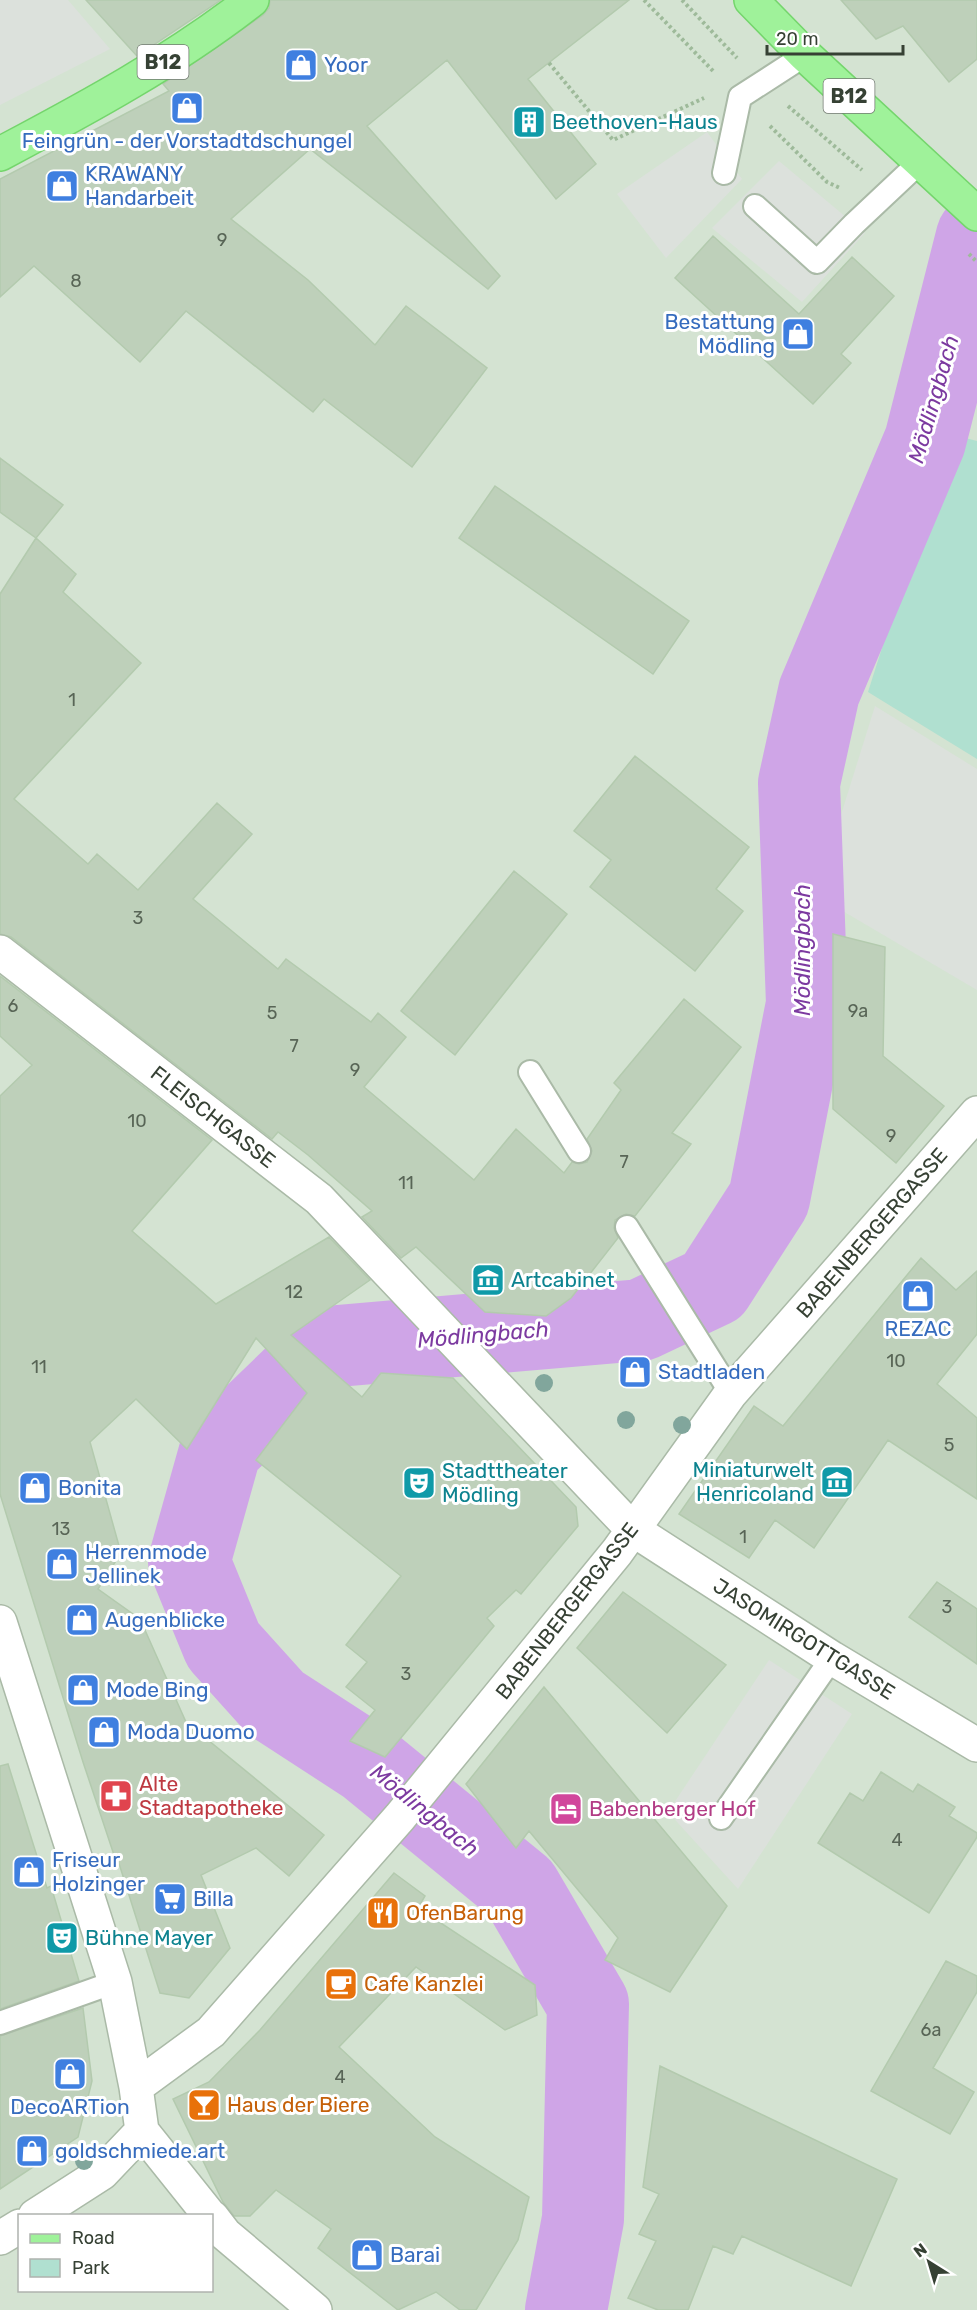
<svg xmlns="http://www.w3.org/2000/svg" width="977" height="2310" font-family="Rubik,sans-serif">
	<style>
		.residential { fill: #d4e3d2; fill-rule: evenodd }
		.green { fill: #b0e0d0 }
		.parking { fill: #dce1dc }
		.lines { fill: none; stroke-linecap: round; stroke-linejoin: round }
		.river { stroke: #cfa5e7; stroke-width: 82 }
		.building { fill: #bed0ba; stroke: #b3caae; stroke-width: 1.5 }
		.lane-casing { stroke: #aabaa7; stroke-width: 26 }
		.street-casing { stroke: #aabaa7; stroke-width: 36 }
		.primary-casing { stroke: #74d56c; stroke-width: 36 }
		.path { stroke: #9eba9a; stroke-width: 4; stroke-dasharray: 3 3; stroke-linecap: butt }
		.lane { stroke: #fff; stroke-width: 22 }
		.street { stroke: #fff; stroke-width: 33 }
		.primary { stroke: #9ff29a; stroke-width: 33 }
		.tree { fill: #81a69c }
		.labels { text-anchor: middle; stroke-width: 6; stroke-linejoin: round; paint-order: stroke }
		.number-label { font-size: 18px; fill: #586556 }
		.shield { fill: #fff; stroke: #727a71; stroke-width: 1.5 }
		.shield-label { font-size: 20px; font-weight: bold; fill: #364134 }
		.shop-label { font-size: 21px; fill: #366cbe; stroke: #fff; text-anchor: start }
		.culture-label { font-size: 21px; fill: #0d838f; stroke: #fff; text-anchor: start }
		.street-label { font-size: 21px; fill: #364134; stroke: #fff }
		.health-label { font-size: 21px; fill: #be3a42; stroke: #fff; text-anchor: start }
		.hotel-label { font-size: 21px; fill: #b23c85; stroke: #fff; text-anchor: start }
		.food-label { font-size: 21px; fill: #c56008; stroke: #fff; text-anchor: start }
		.water-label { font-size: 22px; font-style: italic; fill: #7c3aa0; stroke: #fff }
	</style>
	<rect width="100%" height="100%" fill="#e5efe4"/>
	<path class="residential" d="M0 0H977V2310H0ZM20 2216H212V2290H20Z"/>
	<path class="green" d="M950 434 977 441V759L868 692Z"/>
	<path class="parking" d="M0 0H68L110 49 0 105Z
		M707 132 742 179 666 258 617 194Z
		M779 161 865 233 802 302 712 228Z
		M875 706 977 769V990L841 910 840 818Z
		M769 1660 852 1714 738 1889 668 1812Z"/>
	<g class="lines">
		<path class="river" d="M566 2310 583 2219 588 2004 520 1888 367 1763 276 1704 223 1645 189 1562 221 1448 326 1347 641 1320 713 1286 769 1199 807 1004 799 783 819 692 925 441 977 236"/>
	</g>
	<path class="building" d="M86 0H221L137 56Z
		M270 0H629L528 79 596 164 556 199 447 60 367 126 500 276 488 289 310 149 231 219 308 280 375 345 406 306 487 368 412 467 324 399 313 412 186 311 140 362 34 266 0 297V179L169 91 163 84 263 15 269 8Z
		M841 0H977V59L949 82 903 26 876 39Z
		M713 236 799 314 852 257 894 296 841 354 851 363 813 404 675 278Z
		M0 458 63 505 36 538 0 512Z
		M495 486 689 621 653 674 459 538Z
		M36 538 76 574 63 592 141 663 14 799 88 864 97 854 138 890 217 803 252 834 193 899 278 969 286 959 371 1022 378 1013 406 1037 364 1087 474 1180 516 1129 564 1173 572 1162 579 1164 587 1162 592 1151 587 1139 621 1090 614 1083 684 999 741 1047 672 1133 691 1144 635 1216 626 1214 615 1220 614 1228 618 1238 571 1298 546 1316 485 1312 416 1247 401 1258 362 1217 372 1211 308 1155 278 1132 272 1139 11 937 0 934V594Z
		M635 756 749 847 716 889 743 911 695 971 590 887 611 860 574 831Z
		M514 871 567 914 455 1055 401 1011Z
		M833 934 885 947 883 1056 944 1106 896 1163 833 1109Z
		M0 976 212 1140 132 1231 216 1304 329 1237 370 1280 291 1335 362 1397 381 1373 453 1378 576 1507 578 1526 521 1594 516 1590 487 1618 494 1626 385 1757 350 1741 375 1710 346 1687 367 1662 346 1645 401 1576 256 1460 307 1393 256 1338 187 1449 136 1399 90 1442 121 1553 98 1589 140 1619 186 1722 324 1835 289 1876 256 1848 201 1875 230 1948 189 1998 160 1993 116 1854 114 1855 83 1762 0 1494V1096L32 1065 0 1036Z
		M921 1258 956 1290 977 1271V1334L937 1384 977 1418V1499L888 1440 814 1548 775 1520 749 1558 679 1514 754 1406 783 1426Z
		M937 1582 977 1609V1664L909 1617Z
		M623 1592 726 1665 667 1733 577 1648Z
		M544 1687 727 1906 670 1992 605 1960 618 1938 529 1831 516 1848 466 1784Z
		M8 1764 47 1888 51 1886 79 1981 0 2009V1766Z
		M881 1772 913 1792 918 1784 955 1807 949 1816 977 1833V1837L929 1913 818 1843 850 1793 863 1801Z
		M394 1873 425 1896 418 1908 535 1985 537 2015 505 2030 416 1967 339 2047 435 2137 529 2197 518 2240 476 2310H460L436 2292 398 2310 318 2248 331 2229 276 2190 250 2216H234L223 2202 173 2099 209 2082 260 2030Z
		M946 1961 977 1976V1992L933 2068 974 2092 950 2134 871 2091Z
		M83 2008 92 2081 78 2137 0 2189V2036Z
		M660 2066 897 2179 851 2286 742 2236 733 2254 713 2246 688 2310H658L628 2298 656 2241 639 2234 659 2194 643 2187Z"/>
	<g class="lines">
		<g class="lane-casing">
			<path id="lane" d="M724 173 740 97 805 55
				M755 206 817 262 854 224 920 162
				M530 1072 579 1151
				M627 1227 731 1393
				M721 1818 832 1658
				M0 2023 115 1982"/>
		</g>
		<g class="street-casing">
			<path id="street" d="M0 952 319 1199 632 1529 832 1658 977 1745
				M0 1622 115 1982 136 2087 142 2131 210 2216
				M136 2087 211 2032 400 1817 617 1552 731 1393 977 1113
				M35 2216 102 2173 142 2131
				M212 2217 225 2234 315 2310
				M0 2238 20 2226"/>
		</g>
		<g class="primary-casing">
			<path id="primary" d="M751 0 805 55 977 214
				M0 154C87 108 174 61 252 0"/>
		</g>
		<path class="path" d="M644 0 715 73
			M682 0 737 58
			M549 63 613 140 704 98
			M788 106 862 170
			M770 126 827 182 840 188
			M969 254 977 262"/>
		<use href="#lane" class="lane"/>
		<use href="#street" class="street"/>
		<use href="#primary" class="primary"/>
	</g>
	<g class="tree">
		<circle cx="544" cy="1383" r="9"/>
		<circle cx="626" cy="1420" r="9"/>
		<circle cx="682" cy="1425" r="9"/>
		<circle cx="84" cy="2161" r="9"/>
	</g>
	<defs>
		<g id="shop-square" transform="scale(1.725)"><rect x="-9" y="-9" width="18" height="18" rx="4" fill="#3f7fe0" stroke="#fff"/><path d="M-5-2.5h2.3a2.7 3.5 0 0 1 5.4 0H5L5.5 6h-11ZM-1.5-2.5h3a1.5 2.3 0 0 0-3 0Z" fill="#fff"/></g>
		<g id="building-square" transform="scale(1.725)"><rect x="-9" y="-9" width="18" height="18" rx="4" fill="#0f9aa8" stroke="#fff"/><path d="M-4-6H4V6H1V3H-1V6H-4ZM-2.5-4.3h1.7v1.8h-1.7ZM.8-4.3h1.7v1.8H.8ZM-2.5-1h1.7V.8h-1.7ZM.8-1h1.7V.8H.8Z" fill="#fff"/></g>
		<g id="museum-square" transform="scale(1.725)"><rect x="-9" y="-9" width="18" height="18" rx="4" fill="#0f9aa8" stroke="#fff"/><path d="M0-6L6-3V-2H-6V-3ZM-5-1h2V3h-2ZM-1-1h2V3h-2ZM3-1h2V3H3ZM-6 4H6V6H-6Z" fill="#fff"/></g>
		<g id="theatre-square" transform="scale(1.725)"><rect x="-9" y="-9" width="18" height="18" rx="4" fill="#0f9aa8" stroke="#fff"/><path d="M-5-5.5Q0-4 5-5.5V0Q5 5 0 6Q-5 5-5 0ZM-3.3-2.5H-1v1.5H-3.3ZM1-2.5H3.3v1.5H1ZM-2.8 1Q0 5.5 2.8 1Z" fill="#fff"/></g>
		<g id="pharmacy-square" transform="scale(1.725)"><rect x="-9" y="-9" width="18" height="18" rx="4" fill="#e0444e" stroke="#fff"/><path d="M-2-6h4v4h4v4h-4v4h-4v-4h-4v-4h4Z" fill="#fff"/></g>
		<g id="hotel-square" transform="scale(1.725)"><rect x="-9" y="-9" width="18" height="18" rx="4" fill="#d1479c" stroke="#fff"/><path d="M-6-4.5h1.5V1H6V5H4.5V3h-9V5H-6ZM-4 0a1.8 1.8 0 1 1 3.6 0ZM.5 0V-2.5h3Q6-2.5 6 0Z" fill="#fff"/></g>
		<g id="supermarket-square" transform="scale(1.725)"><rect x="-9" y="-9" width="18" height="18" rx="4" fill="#3f7fe0" stroke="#fff"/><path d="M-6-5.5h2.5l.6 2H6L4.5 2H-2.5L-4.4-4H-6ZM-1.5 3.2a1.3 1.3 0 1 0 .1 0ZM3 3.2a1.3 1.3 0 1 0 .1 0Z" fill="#fff"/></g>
		<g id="restaurant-square" transform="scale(1.725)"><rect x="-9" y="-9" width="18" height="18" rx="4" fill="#e8710a" stroke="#fff"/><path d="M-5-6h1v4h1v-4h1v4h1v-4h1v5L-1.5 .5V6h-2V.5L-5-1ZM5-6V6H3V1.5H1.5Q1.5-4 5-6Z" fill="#fff"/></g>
		<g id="cafe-square" transform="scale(1.725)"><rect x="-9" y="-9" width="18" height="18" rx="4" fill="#e8710a" stroke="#fff"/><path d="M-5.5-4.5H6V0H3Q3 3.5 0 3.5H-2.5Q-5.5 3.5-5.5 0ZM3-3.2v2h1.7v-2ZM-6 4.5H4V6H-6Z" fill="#fff"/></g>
		<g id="bar-square" transform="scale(1.725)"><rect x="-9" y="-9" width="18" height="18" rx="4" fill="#e8710a" stroke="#fff"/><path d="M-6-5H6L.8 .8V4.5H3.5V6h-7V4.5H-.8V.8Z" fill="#fff"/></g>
	</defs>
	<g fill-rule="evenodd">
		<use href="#shop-square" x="301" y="65"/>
		<use href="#shop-square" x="187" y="108"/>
		<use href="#building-square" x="529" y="122"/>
		<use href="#shop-square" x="62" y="186"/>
		<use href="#shop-square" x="798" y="334"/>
		<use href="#museum-square" x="488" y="1280"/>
		<use href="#shop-square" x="918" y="1296"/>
		<use href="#shop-square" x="635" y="1372"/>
		<use href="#museum-square" x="837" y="1482"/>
		<use href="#theatre-square" x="419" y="1483"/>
		<use href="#shop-square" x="35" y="1488"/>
		<use href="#shop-square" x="62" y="1564"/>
		<use href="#shop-square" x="82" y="1620"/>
		<use href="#shop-square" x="83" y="1690"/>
		<use href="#shop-square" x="104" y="1732"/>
		<use href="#pharmacy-square" x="116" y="1796"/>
		<use href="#hotel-square" x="566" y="1809"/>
		<use href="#shop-square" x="29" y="1872"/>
		<use href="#supermarket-square" x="170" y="1899"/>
		<use href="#restaurant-square" x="383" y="1913"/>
		<use href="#theatre-square" x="62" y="1938"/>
		<use href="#cafe-square" x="341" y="1984"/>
		<use href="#shop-square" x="70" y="2074"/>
		<use href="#bar-square" x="204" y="2105"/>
		<use href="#shop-square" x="32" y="2151"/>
		<use href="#shop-square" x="367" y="2255"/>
	</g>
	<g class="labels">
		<g class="number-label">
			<text x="222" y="246">9</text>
			<text x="76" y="287">8</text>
			<text x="72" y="706">1</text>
			<text x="138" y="924">3</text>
			<text x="13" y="1012">6</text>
			<text x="858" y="1017">9a</text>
			<text x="272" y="1019">5</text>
			<text x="294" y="1052">7</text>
			<text x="355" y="1076">9</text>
			<text x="137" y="1127">10</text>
			<text x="891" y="1142">9</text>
			<text x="624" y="1168">7</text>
			<text x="406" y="1189">11</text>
			<text x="294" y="1298">12</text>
			<text x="896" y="1367">10</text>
			<text x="39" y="1373">11</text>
			<text x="949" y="1451">5</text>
			<text x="61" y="1535">13</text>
			<text x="743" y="1543">1</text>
			<text x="947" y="1613">3</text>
			<text x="406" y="1680">3</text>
			<text x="897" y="1846">4</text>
			<text x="931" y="2036">6a</text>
			<text x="340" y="2083">4</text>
		</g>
		<g class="shield">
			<rect x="137.5" y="45" width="51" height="34" rx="4.5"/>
			<rect x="823.5" y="79" width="51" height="34" rx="4.5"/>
		</g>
		<g class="shield-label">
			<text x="163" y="69">B12</text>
			<text x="849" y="103">B12</text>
		</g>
		<g class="shop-label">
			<text x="324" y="72">Yoor</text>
			<text x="187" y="148" text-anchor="middle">Feingrün - der Vorstadtdschungel</text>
			<text x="85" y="181">KRAWANY<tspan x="85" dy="24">Handarbeit</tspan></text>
			<text x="775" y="329" text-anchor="end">Bestattung<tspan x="775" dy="24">Mödling</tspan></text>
			<text x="918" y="1336" text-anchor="middle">REZAC</text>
			<text x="658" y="1379">Stadtladen</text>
			<text x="58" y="1495">Bonita</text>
			<text x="85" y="1559">Herrenmode<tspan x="85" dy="24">Jellinek</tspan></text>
			<text x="105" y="1627">Augenblicke</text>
			<text x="106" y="1697">Mode Bing</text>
			<text x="127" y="1739">Moda Duomo</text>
			<text x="52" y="1867">Friseur<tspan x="52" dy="24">Holzinger</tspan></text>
			<text x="193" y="1906">Billa</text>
			<text x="70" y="2114" text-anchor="middle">DecoARTion</text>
			<text x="55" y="2158">goldschmiede.art</text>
			<text x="390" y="2262">Barai</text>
		</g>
		<g class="culture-label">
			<text x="552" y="129">Beethoven-Haus</text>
			<text x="511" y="1287">Artcabinet</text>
			<text x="814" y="1477" text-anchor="end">Miniaturwelt<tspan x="814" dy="24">Henricoland</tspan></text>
			<text x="442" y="1478">Stadttheater<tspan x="442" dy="24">Mödling</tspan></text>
			<text x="85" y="1945">Bühne Mayer</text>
		</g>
		<g class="street-label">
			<text transform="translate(213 1117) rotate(38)" y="7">FLEISCHGASSE</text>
			<text transform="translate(872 1233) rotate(-49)" y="7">BABENBERGERGASSE</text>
			<text transform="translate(567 1611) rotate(-52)" y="7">BABENBERGERGASSE</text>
			<text transform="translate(804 1639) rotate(32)" y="7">JASOMIRGOTTGASSE</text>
		</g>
		<g class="health-label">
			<text x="139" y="1791">Alte<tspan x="139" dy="24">Stadtapotheke</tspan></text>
		</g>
		<g class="hotel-label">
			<text x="589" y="1816">Babenberger Hof</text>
		</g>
		<g class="food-label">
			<text x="406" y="1920">OfenBarung</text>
			<text x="364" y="1991">Cafe Kanzlei</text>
			<text x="227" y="2112">Haus der Biere</text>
		</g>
		<g class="water-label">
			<text transform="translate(933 399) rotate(-74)" y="8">Mödlingbach</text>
			<text transform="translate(802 950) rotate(-90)" y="8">Mödlingbach</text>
			<text transform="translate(483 1334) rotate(-5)" y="8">Mödlingbach</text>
			<text transform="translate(425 1810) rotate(39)" y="8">Mödlingbach</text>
		</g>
	</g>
	<rect x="18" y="2214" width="195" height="78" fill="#ffffff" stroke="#afb3ae" stroke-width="1.5"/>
	<rect x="30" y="2234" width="30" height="9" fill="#9ff29a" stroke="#afb3ae" stroke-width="1.5"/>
	<text x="72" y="2244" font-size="18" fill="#364134">Road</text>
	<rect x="30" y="2259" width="30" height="18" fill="#b0e0d0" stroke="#afb3ae" stroke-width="1.5"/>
	<text x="72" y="2274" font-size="18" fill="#364134">Park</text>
	<g transform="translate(929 2262) rotate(323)" stroke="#ffffff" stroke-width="4.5" paint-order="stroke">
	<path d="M0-4.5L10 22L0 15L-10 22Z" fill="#364134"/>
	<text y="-9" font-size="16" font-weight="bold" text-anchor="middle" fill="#364134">N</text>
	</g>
	<path d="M767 45v9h136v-9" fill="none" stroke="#364134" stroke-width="3"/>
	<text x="776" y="45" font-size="18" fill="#364134" stroke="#ffffff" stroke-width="4.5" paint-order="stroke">20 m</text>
</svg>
